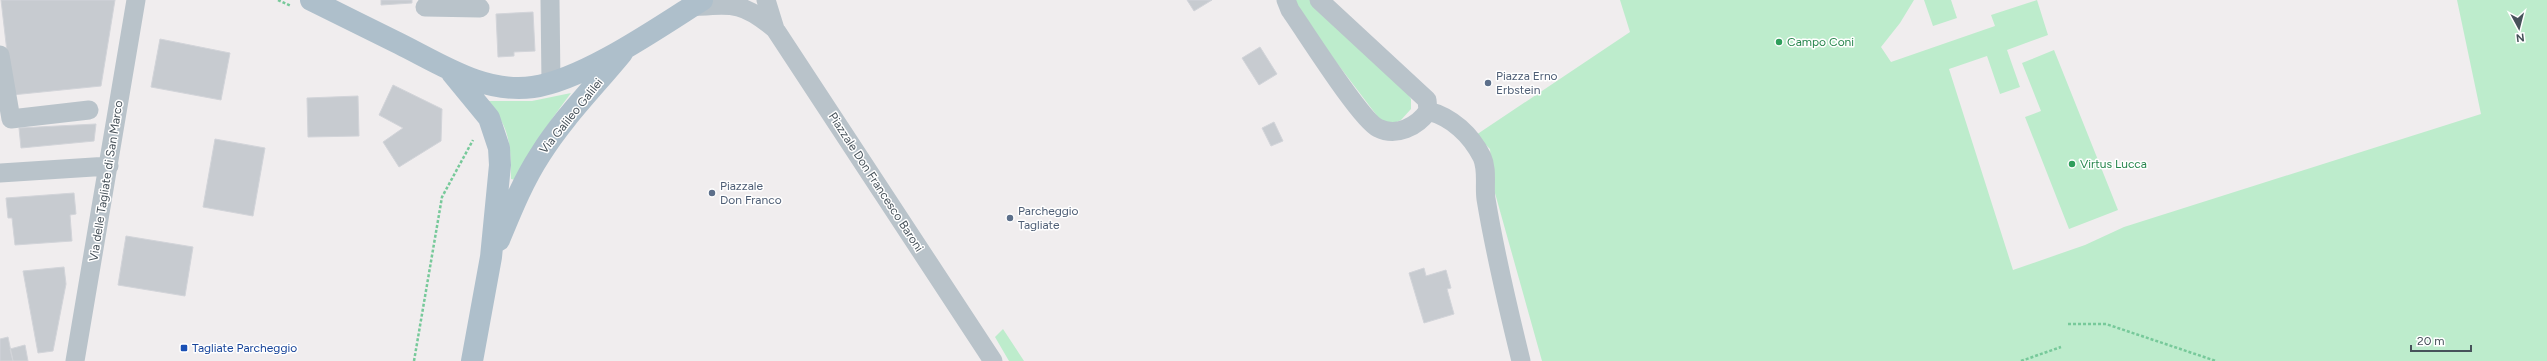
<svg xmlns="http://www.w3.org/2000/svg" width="2547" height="361" font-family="Figtree,sans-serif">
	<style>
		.green { fill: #bdeccc }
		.building { fill: #c7cbd0; stroke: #d2d4d9 }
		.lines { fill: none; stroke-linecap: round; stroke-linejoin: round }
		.path { stroke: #77c99a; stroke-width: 2.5; stroke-dasharray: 3 2; stroke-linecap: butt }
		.minor { stroke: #b9c3ca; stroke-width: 19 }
		.major { stroke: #aebfcb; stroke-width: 22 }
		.leisure-dot { fill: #2e9e5b; stroke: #fff; stroke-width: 1.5 }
		.service-dot { fill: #5c6f8a; stroke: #fff; stroke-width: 1.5 }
		.transit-dot { fill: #1a4fb4; stroke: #fff; stroke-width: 1.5 }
		.labels { text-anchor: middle; stroke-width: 3; stroke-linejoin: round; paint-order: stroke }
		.leisure-label { font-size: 12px; fill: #27864d; stroke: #fff; text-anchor: start }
		.service-label { font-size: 12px; fill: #4e5e75; stroke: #fff; text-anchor: start }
		.street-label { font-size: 12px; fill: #47525a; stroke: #fff }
		.transit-label { font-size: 12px; fill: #164399; stroke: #fff; text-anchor: start }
	</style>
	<rect width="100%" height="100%" fill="#f0edee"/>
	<path class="green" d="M1296 0H1310L1406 91 1411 99V109L1401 120 1390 125 1381 121 1295 8Z
		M1620 0H1914L1900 23 1881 47 1891 62 1995 26 1991 15 2037 0 2048 35 2007 50 2020 87 2000 94 1987 56 1949 69 2013 270 2085 245 2124 227 2481 114 2457 0H2547V361H1542L1493 186 1490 149 1476 135 1630 32Z
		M1924 0H1951L1957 18 1933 26Z
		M2054 50 2118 210 2069 229 2025 117 2041 111 2022 63Z
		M571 93C550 121 530 148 517 180L511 179C511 146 510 126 487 101H532Z
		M1003 329 1024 361H1009L995 337Z"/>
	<path class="building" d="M1 0H115L101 86 12 95Z
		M381 0H412V3L381 5Z
		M1187 0H1212L1194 11Z
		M533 12 535 51 514 52V56L498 57 496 14Z
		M160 39 230 53 221 100 151 87Z
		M1260 47 1277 74 1259 85 1242 58Z
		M393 85 442 109 441 141 399 167 383 142 403 128 379 115Z
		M358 96 359 136 308 137 307 98Z
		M1274 122 1283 141 1271 146 1262 128Z
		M96 124 94 141 21 148 19 128Z
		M215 139 265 148 253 216 203 207Z
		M74 193 76 214 70 215 72 241 15 245 12 218H8L6 198Z
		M126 236 193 247 185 296 118 285Z
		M64 267 66 284 53 351 38 353 23 271Z
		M1424 268 1426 276 1446 270 1451 288 1447 289 1454 314 1424 323 1409 273Z
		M8 337 13 361H0V339Z
		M25 345 28 361H13L10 349Z"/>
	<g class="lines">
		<path class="path" d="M278 0 291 6
			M2068 324H2106L2216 361
			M414 361 442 197 473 140
			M2021 361 2061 347"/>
		<path class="minor" d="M550 0 551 83
			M766 0 775 29 993 361
			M1286 0 1290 10C1305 31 1360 119 1378 128 1396 137 1417 127 1428 111
			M1319 0 1427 100 1428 111
			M425 7 480 8
			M691 7C732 4 742 1 775 29
			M0 55 11 119 89 110
			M1428 111C1452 117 1471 135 1482 157 1488 170 1484 186 1486 199 1495 254 1508 308 1521 361
			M0 173 109 166
			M75 361 136 0"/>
		<path class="major" d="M311 0C341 15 370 29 400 44 442 65 485 94 533 87 583 80 658 28 702 0
			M452 73 489 118 499 148 500 165 491 257 472 361
			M499 240C511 211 523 181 540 155 563 118 595 86 622 53"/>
	</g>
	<g class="leisure-dot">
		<circle cx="1779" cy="42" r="4"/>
		<circle cx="2072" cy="164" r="4"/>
	</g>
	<g class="service-dot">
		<circle cx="1488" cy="83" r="4"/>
		<circle cx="712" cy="193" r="4"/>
		<circle cx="1010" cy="218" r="4"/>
	</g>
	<rect class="transit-dot" x="180" y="344" width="8" height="8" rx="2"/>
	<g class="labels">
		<g class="leisure-label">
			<text x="1787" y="46">Campo Coni</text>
			<text x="2080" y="168">Virtus Lucca</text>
		</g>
		<g class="service-label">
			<text x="1496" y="80">Piazza Erno<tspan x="1496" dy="14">Erbstein</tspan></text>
			<text x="720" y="190">Piazzale<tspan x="720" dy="14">Don Franco</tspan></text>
			<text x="1018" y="215">Parcheggio<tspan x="1018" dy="14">Tagliate</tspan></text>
		</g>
		<g class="street-label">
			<text transform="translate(571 116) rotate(-51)" y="4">Via Galileo Galilei</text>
			<text transform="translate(106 181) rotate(-81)" y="4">Via delle Tagliate di San Marco</text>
			<text transform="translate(876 182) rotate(57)" y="4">Piazzale Don Francesco Baroni</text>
		</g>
		<g class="transit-label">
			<text x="192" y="352">Tagliate Parcheggio</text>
		</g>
	</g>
	<g transform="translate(2519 28) rotate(173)" stroke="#ffffff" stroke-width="3" paint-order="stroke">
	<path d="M0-3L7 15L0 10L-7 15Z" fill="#47525a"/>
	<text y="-6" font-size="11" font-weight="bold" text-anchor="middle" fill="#47525a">N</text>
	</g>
	<path d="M2411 345v6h60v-6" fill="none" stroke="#47525a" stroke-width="2"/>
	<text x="2417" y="345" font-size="12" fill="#47525a" stroke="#ffffff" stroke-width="3" paint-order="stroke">20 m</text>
</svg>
